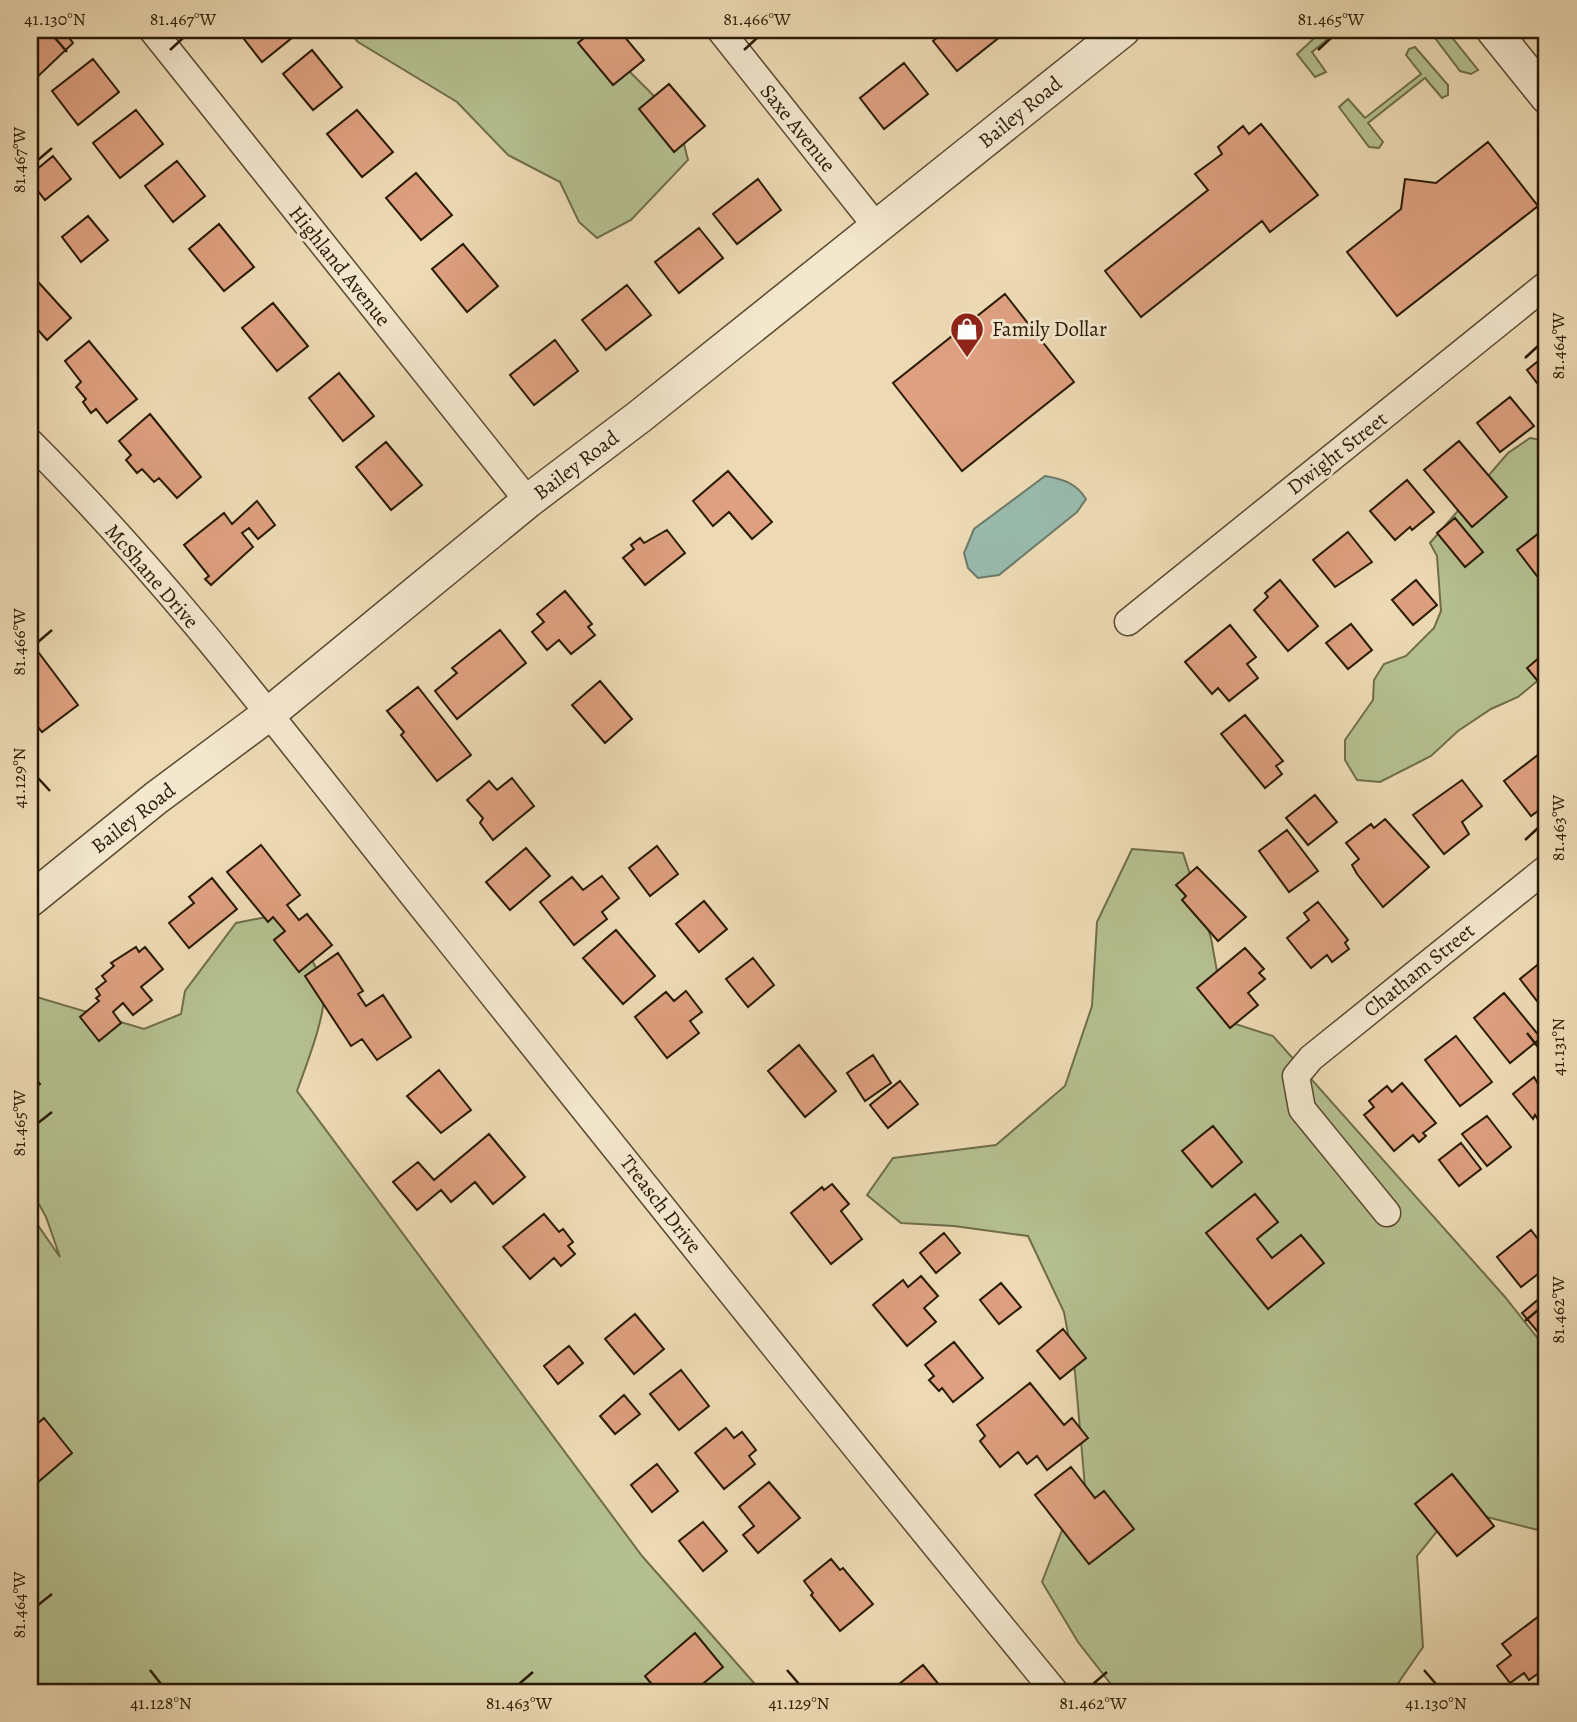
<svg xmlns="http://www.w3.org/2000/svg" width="1577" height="1722" font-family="Alegreya,serif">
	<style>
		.green { fill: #b5c090; stroke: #6f6d4a; stroke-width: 2 }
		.water { fill: #99bbae; stroke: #6c7b6a; stroke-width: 2 }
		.building { fill: #dea080; stroke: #291a03; stroke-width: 2 }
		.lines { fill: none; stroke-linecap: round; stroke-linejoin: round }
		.minor-casing { stroke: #5a4a2f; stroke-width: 29 }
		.tertiary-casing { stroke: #5a4a2f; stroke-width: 36 }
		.minor { stroke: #f3e7ce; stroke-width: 26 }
		.tertiary { stroke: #f3e7ce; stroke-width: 33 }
		.ticks { fill: none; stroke: #291a03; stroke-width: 2.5 }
		.labels { text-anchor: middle; stroke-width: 6; stroke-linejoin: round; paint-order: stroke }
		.street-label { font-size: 21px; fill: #291a03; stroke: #f3e7ce }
		.poi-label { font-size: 21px; fill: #291a03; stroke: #f3e7ce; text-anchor: start }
		.neatline { fill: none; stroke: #291a03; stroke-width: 2.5 }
		.ticks-label { font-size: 18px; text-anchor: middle; fill: #291a03 }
	</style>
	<rect width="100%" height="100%" fill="#eddab4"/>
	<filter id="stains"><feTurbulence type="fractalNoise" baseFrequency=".00286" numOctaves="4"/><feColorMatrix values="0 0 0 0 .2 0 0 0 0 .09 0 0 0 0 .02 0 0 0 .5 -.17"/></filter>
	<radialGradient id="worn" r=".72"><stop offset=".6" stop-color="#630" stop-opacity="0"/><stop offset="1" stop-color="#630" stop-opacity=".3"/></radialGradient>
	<path class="green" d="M347 30H597L621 63 678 120 688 160 631 220 597 238 579 222 560 182 508 155 457 102 358 42Z
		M1323 30H1339L1312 52 1326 72 1315 77 1297 54Z
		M1429 30H1446L1478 70 1471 74 1460 71Z
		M1415 47 1448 85V95L1442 98 1425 78 1368 123 1383 142 1379 148 1369 147 1339 107 1348 99 1365 118 1421 74 1406 55 1409 49Z
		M1530 438 1547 441V673L1518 697 1491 709 1458 731 1431 756 1380 782 1357 780 1345 760V740L1373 700 1374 680 1384 664 1406 656 1434 628 1441 611 1437 556 1430 543 1508 453Z
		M1132 849 1183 853 1211 938 1226 1021 1273 1036 1505 1297 1547 1350V1538L1542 1531 1455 1509 1417 1556 1423 1647 1392 1692H1117L1078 1642 1042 1582 1063 1528 1085 1487 1075 1372 1064 1312 1028 1236 954 1226 901 1223 867 1195 893 1158 996 1145 1065 1086 1092 1006 1097 922Z
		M276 915C296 934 316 960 323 987 329 1009 305 1068 297 1091L642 1556 762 1692H30V1214L60 1257 46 1217 30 1188V995L144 1029 181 1014 185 991 236 923Z"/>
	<path class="water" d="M1045 476C1063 479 1076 483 1086 499L1077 512 999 575 978 578 968 568 964 553 974 529Z"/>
	<path class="building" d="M30 30H63L73 43 30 84Z
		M237 30H287L293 37 262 62Z
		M594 30H619L644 60 613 85 578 43Z
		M947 30H996L1001 36 957 71 933 41Z
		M312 50 342 87 313 110 283 74Z
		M93 59 119 92 78 125 52 91Z
		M904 63 928 94 884 129 860 98Z
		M669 84 705 126 674 152 639 109Z
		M136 110 163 144 120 178 93 143Z
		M357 110 393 152 362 177 327 134Z
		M1261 124 1318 195 1270 232 1262 221 1141 317 1105 271 1208 190 1195 174 1222 154 1218 147 1243 126 1249 134Z
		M1488 142 1538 206 1397 316 1347 252 1401 209 1405 179 1436 183Z
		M53 156 71 179 45 200 30 181V175Z
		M177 161 205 196 173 222 145 186Z
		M416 173 452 215 421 240 386 198Z
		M758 179 781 210 737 244 713 214Z
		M88 216 108 240 81 262 62 237Z
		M219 224 254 267 224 291 189 249Z
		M699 228 723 258 679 293 655 262Z
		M463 244 498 286 467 312 432 269Z
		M30 273 71 318 47 340 30 321Z
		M627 285 651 315 606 350 582 320Z
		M1005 294 1074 382 962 471 893 383Z
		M273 303 308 346 277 371 242 328Z
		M555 340 578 371 534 405 510 375Z
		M89 341 137 399 107 423 96 409 91 413 83 402 86 399 76 387 81 382 65 361Z
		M1547 354V396L1527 370Z
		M339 373 374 416 343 441 309 398Z
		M1510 397 1534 426 1500 452 1477 423Z
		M150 414 201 477 177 498 159 478 154 482 142 469 137 473 126 460 131 455 119 441Z
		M1459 441 1507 497 1472 527 1424 470Z
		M386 442 422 485 391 510 356 467Z
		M728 471 772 522 752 539 729 512 713 526 693 501Z
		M1407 480 1434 512 1412 530 1410 527 1395 540 1370 511Z
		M257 501 275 525 258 539 249 528 242 533 253 547 211 585 205 579 209 576 184 545 224 513 232 524Z
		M1455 518 1483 552 1465 567 1437 533Z
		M667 530 685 553 645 585 623 558 634 549 631 545 640 538 644 543Z
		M1543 530 1547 535V568L1537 576 1517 550Z
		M1348 532 1372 562 1335 587 1313 560Z
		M1280 580 1318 626 1288 651 1254 610 1268 597 1265 593Z
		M1416 580 1437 605 1413 625 1392 600Z
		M565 591 592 624 588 627 595 635 571 654 559 640 547 650 532 632 544 622 537 614Z
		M1351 624 1372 650 1348 669 1326 643Z
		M1230 625 1256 657 1247 664 1258 678 1229 701 1218 688 1212 694 1185 662Z
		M500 630 526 663 457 719 435 691 457 673 452 668Z
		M30 641 78 705 42 732 30 717Z
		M1547 651V692L1527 668Z
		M600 681 632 719 605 743 572 705Z
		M418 687 471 755 437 781 401 735 404 732 387 711Z
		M1245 715 1283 761 1276 766 1282 774 1265 788 1221 734Z
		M1543 751 1547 756V804L1531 816 1504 781Z
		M512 778 534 806 493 840 480 823 483 818 467 800 489 781 497 790Z
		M1462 780 1482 806 1462 822 1469 834 1444 854 1413 815Z
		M1315 795 1337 822 1308 845 1286 818Z
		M1385 819 1429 867 1383 907 1357 874 1352 865 1359 859 1346 843 1371 824 1374 828Z
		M1287 830 1318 871 1289 892 1259 851Z
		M261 845 300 895 287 905 299 920 307 914 332 945 299 972 274 940 285 931 273 917 268 922 227 872Z
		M657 846 678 874 650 896 629 868Z
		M526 848 550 876 510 910 486 882Z
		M1197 867 1246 917 1218 941 1182 900 1186 896 1176 885Z
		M602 876 619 898 602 912 607 919 574 945 540 902 572 877 583 890Z
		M212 878 237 909 189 948 169 923 194 903 189 897Z
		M704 901 727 929 699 952 676 924Z
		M1318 902 1348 940 1345 943 1349 949 1332 962 1327 955 1311 968 1287 938 1309 920 1304 913Z
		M616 930 655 976 623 1004 583 958Z
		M136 947 139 952 145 947 163 969 141 987 152 1000 133 1015 123 1003 113 1012 121 1023 99 1041 80 1017 99 1001 96 998 100 995 96 989 106 981 102 976 114 966 111 963Z
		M1245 948 1264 969 1259 973 1265 979 1248 993 1258 1005 1230 1028 1197 988Z
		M338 953 363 991 358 994 366 1006 383 995 411 1037 377 1060 362 1039 351 1046 305 976Z
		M1547 957V1014L1520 979Z
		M753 958 774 985 748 1007 726 979Z
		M686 991 702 1012 690 1021 699 1033 667 1058 635 1017 666 992 674 1001Z
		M1504 993 1541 1038 1510 1063 1474 1018Z
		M1456 1036 1492 1082 1460 1106 1425 1060Z
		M799 1045 836 1091 805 1117 768 1071Z
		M873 1055 891 1083 865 1101 847 1073Z
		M439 1070 471 1110 441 1133 407 1096Z
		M30 1071 40 1084 30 1091Z
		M1534 1077 1547 1099V1119L1541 1124 1535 1115 1533 1119 1513 1094Z
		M900 1081 918 1104 888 1128 870 1105Z
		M1402 1083 1436 1123 1423 1133 1426 1136 1419 1142 1413 1135 1394 1151 1364 1115 1374 1107 1369 1101 1387 1086 1392 1092Z
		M1487 1116 1511 1147 1487 1166 1462 1134Z
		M1213 1126 1242 1162 1212 1187 1182 1151Z
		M489 1134 525 1177 493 1204 475 1182 451 1202 441 1190 417 1210 393 1182 418 1162 434 1180Z
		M1461 1143 1481 1169 1459 1186 1439 1160Z
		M832 1184 849 1204 841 1211 862 1239 831 1264 791 1213 822 1187 824 1190Z
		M1255 1194 1278 1222 1257 1239 1272 1258 1301 1235 1324 1263 1268 1309 1206 1233Z
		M544 1214 559 1232 563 1229 573 1242 568 1246 575 1254 561 1266 554 1258 530 1279 503 1247Z
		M1531 1230 1547 1251V1267L1521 1287 1497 1257Z
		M944 1233 960 1253 936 1273 920 1253Z
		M921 1276 938 1296 924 1308 936 1322 907 1346 873 1305 903 1280 908 1287Z
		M1001 1283 1021 1307 999 1324 980 1300Z
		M1547 1292V1343L1522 1313Z
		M635 1314 664 1349 634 1374 605 1339Z
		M1063 1329 1086 1358 1060 1379 1037 1351Z
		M954 1342 983 1378 953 1402 942 1388 939 1391 929 1380 934 1376 925 1365Z
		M569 1346 583 1363 558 1384 544 1366Z
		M681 1370 709 1406 679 1430 650 1394Z
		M1030 1383 1064 1425 1072 1418 1088 1438 1047 1470 1037 1456 1027 1464 1018 1452 1000 1467 980 1441 985 1436 977 1425Z
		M624 1395 640 1414 615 1434 600 1416Z
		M44 1418 72 1453 30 1489V1430Z
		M726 1428 734 1438 742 1432 756 1450 749 1456 755 1464 724 1489 695 1453Z
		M657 1464 678 1491 652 1512 631 1485Z
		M1071 1467 1095 1498 1104 1491 1134 1529 1089 1564 1035 1495Z
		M1452 1474 1494 1526 1457 1556 1415 1504Z
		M769 1482 800 1518 758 1553 743 1535 754 1526 739 1507Z
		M703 1522 727 1551 703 1571 679 1541Z
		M831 1559 840 1570 843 1568 873 1604 840 1631 811 1595 813 1593 804 1581Z
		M1547 1610V1667L1529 1680 1524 1673 1510 1683 1497 1666 1511 1655 1502 1644Z
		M695 1633 723 1667 693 1692H658L645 1676Z
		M923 1665 945 1692H889Z"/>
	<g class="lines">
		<g class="minor-casing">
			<path id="minor" d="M152 30 528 501
				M720 30 876 226
				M30 442C182 593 309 767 443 933 646 1187 849 1441 1055 1692
				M1128 622 1547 284
				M1387 1213 1302 1109 1296 1076 1311 1058 1547 868"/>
		</g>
		<g class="tertiary-casing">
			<path id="tertiary" d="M1493 30 1547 97
				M30 900 156 798 270 713 528 501 639 417 1123 30"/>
		</g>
		<use href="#minor" class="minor"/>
		<use href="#tertiary" class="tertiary"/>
	</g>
	<path class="ticks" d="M55 38 67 52M170 50 183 38M744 50 757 38M1318 50 1331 38M38 160 52 148M1525 358 1538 346M38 642 52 630M38 778 50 791M1525 840 1538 828M1527 1033 1538 1047M38 1123 52 1112M1525 1321 1538 1310M38 1605 52 1594M150 1670 161 1684M787 1670 799 1684M1424 1670 1436 1684M519 1684 533 1672M1093 1684 1107 1672"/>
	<defs>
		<g id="shop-pin" transform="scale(1.75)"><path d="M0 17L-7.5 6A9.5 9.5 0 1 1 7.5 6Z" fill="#8f2418" stroke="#f3e7ce"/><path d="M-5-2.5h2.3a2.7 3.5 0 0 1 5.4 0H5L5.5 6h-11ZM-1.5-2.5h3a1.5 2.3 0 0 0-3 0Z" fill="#fff"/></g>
	</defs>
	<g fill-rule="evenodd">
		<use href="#shop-pin" x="967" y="329"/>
	</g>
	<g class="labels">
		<g class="street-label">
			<text transform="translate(1020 112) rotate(-39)" y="7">Bailey Road</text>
			<text transform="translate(798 128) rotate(51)" y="7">Saxe Avenue</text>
			<text transform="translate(340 266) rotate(51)" y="7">Highland Avenue</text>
			<text transform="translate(1337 453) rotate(-38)" y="7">Dwight Street</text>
			<text transform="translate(576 465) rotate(-37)" y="7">Bailey Road</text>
			<text transform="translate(152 576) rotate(49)" y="7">McShane Drive</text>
			<text transform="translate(133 818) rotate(-38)" y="7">Bailey Road</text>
			<text transform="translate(1419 970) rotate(-39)" y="7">Chatham Street</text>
			<text transform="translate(661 1204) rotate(52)" y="7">Treasch Drive</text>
		</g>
		<g class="poi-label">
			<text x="992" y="336">Family Dollar</text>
		</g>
	</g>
	<rect width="1577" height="1722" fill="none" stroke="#eddab4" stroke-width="77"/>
	<rect x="38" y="38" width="1500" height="1646" class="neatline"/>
	<g class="ticks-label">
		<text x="55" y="25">41.130°N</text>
		<text x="183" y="25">81.467°W</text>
		<text x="757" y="25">81.466°W</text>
		<text x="1331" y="25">81.465°W</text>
		<text transform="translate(19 160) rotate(-90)" y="6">81.467°W</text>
		<text transform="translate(1558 346) rotate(-90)" y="6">81.464°W</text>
		<text transform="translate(19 642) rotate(-90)" y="6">81.466°W</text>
		<text transform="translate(19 778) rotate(-90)" y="6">41.129°N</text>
		<text transform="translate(1558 828) rotate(-90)" y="6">81.463°W</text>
		<text transform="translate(1558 1047) rotate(-90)" y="6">41.131°N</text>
		<text transform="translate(19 1123) rotate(-90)" y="6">81.465°W</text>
		<text transform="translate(1558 1310) rotate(-90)" y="6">81.462°W</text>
		<text transform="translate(19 1605) rotate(-90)" y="6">81.464°W</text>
		<text x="161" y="1709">41.128°N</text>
		<text x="519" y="1709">81.463°W</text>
		<text x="799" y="1709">41.129°N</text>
		<text x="1093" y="1709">81.462°W</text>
		<text x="1436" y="1709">41.130°N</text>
	</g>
	<rect width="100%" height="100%" filter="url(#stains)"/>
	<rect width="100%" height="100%" fill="url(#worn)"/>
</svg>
